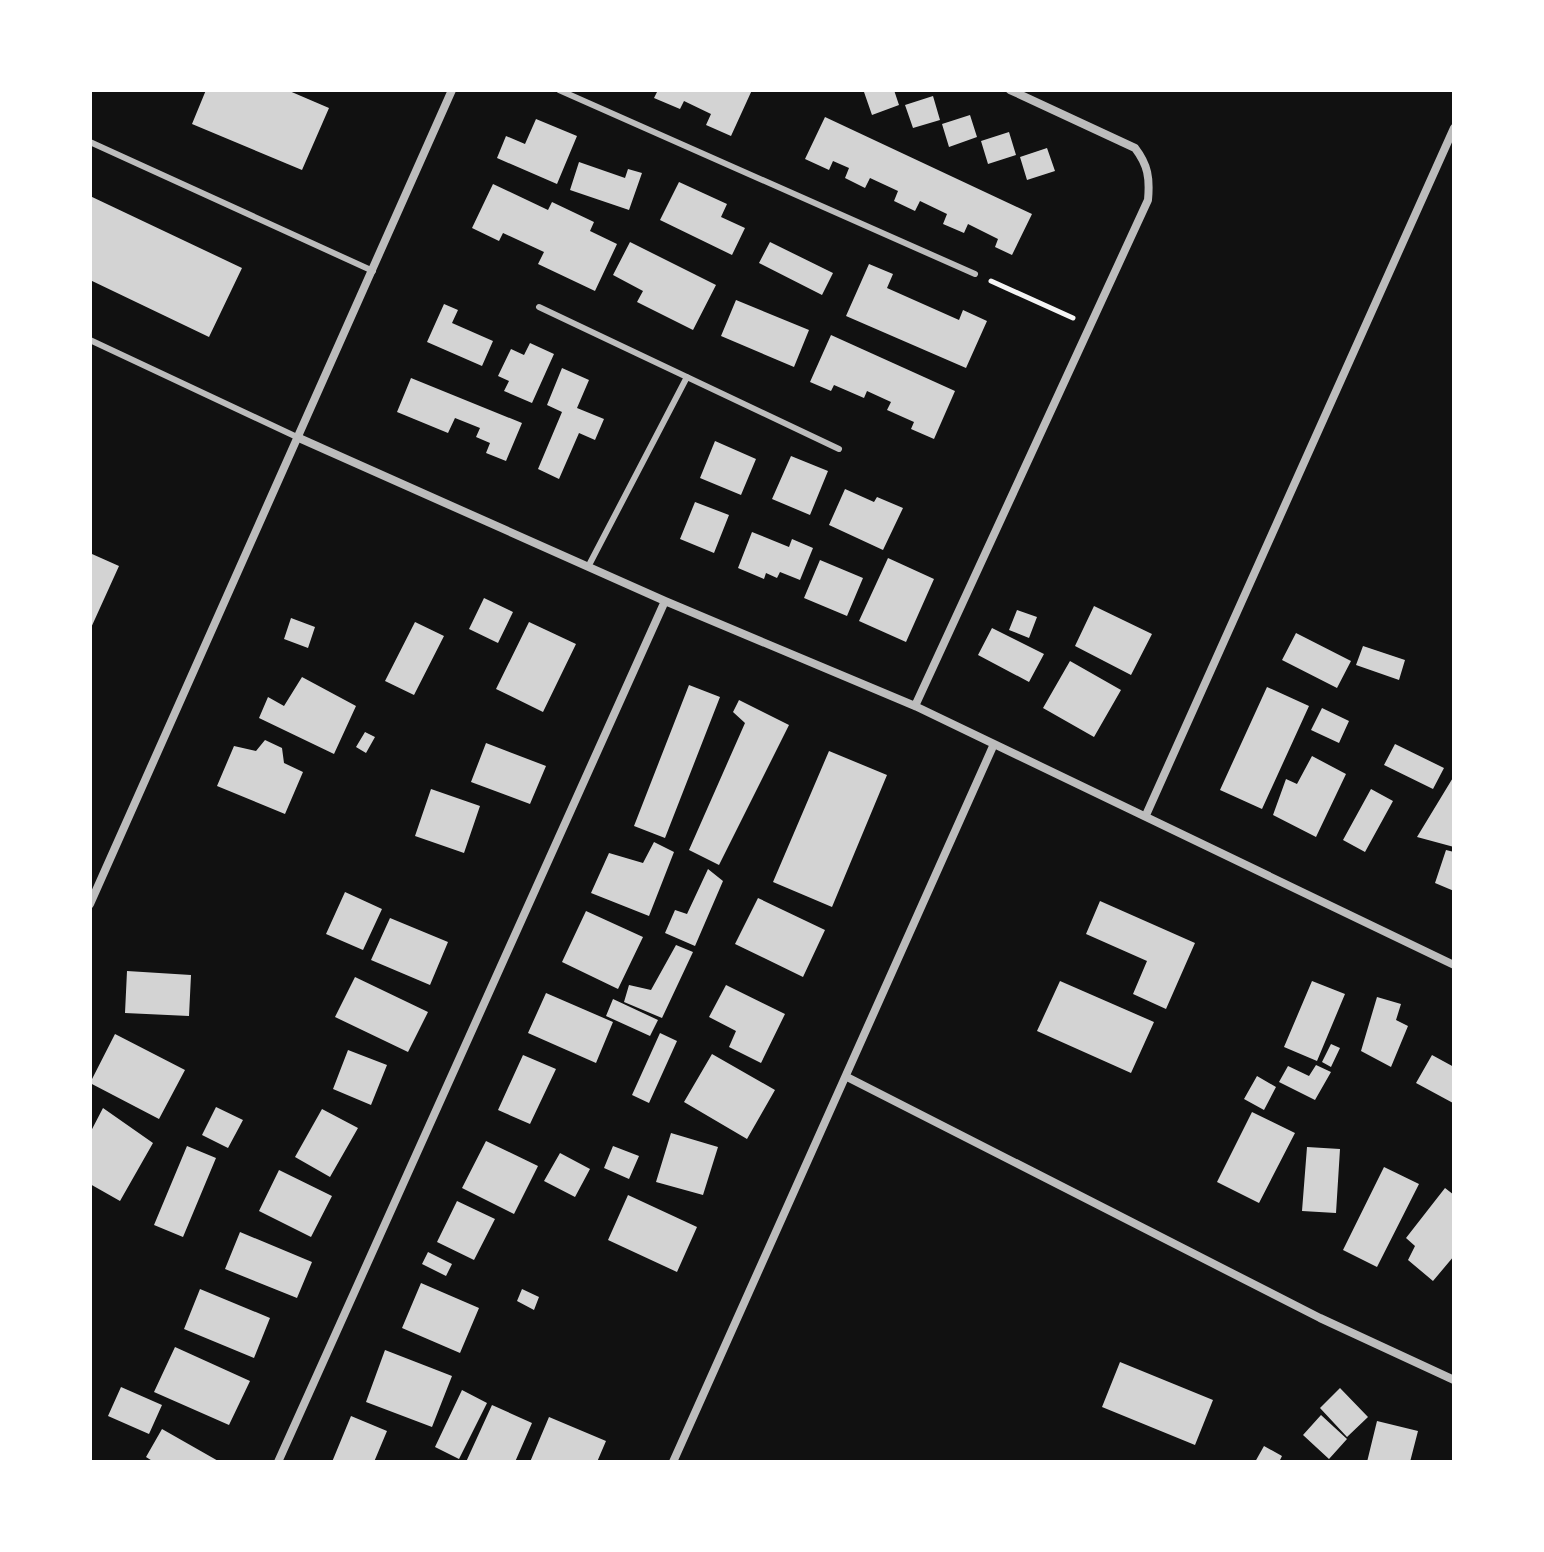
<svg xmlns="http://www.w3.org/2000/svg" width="1544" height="1552" font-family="Manrope,sans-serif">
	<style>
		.building { fill: #d3d3d3 }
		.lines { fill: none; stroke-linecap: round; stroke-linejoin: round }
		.path { stroke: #f5f5f5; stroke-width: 5 }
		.service { stroke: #bcbcbc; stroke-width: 6 }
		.minor { stroke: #bcbcbc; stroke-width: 8 }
	</style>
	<rect width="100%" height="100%" fill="#111"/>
	<path class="building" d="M206 90H287L329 108 302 170 192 124Z
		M658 90H752L731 136 706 125 711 114 684 101 680 109 654 98Z
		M894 90 899 105 872 115 864 92Z
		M933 96 940 120 913 128 905 105Z
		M970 115 977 137 949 147 942 124Z
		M825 117 1032 214 1012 255 995 247 998 239 968 224 964 233 943 224 947 214 920 201 915 211 894 201 898 191 870 178 865 188 845 178 849 168 833 161 829 170 805 159Z
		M536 119 577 136 557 184 497 158 506 136 525 144Z
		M1009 132 1016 155 988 164 981 141Z
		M1047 148 1055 171 1027 180 1020 157Z
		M579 162 625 178 628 169 642 173 629 210 570 190Z
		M679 182 727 204 721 217 745 228 732 255 660 220Z
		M493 184 548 210 552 202 594 222 590 231 617 244 595 291 538 264 544 252 503 233 499 241 472 228Z
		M90 196 242 268 209 337 90 280Z
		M630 242 716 285 693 330 637 302 643 291 613 275Z
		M770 242 833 273 822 295 759 263Z
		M869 264 893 274 887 288 959 320 963 310 987 321 966 368 846 316Z
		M736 300 809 330 794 367 721 336Z
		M444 304 458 310 452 323 493 341 482 366 427 342Z
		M831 335 955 391 934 439 911 429 914 422 887 410 891 402 867 391 864 398 834 385 831 391 810 382Z
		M530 343 554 354 532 403 504 391 509 381 498 376 511 349 524 355Z
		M562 368 589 380 577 408 604 419 595 440 579 433 559 479 538 469 562 412 547 405Z
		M411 378 522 423 506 461 486 453 490 443 476 437 480 428 455 418 448 433 397 412Z
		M715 441 756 459 741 495 700 478Z
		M791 456 828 471 810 515 772 499Z
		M845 489 874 502 877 497 903 508 883 550 829 525Z
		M695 502 729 515 714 553 680 539Z
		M752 532 789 547 792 539 813 548 800 580 780 572 777 578 766 573 764 579 738 568Z
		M92 554 119 566 90 630V558Z
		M888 558 934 579 906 642 859 621Z
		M820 560 863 578 847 616 804 598Z
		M484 598 513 612 498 643 469 629Z
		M1094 606 1152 634 1131 675 1075 646Z
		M1017 610 1037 617 1029 638 1009 630Z
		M291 618 315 627 308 648 284 639Z
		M415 622 444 636 414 695 385 681Z
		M529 622 576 644 543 712 496 689Z
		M992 628 1044 654 1029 682 978 655Z
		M1296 633 1351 661 1337 688 1282 660Z
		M1363 646 1405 660 1399 680 1356 665Z
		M1070 661 1121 690 1094 737 1043 708Z
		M302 677 356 706 334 754 259 718 268 697 284 706Z
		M689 685 720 697 665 838 634 826Z
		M1267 687 1309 706 1262 809 1220 790Z
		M739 700 789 725 719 865 689 850 745 723 733 712Z
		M1322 708 1349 721 1339 743 1311 730Z
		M365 732 375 737 366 753 356 747Z
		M265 740 282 748 284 763 303 772 285 814 217 786 234 746 256 751Z
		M486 743 546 766 530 804 471 782Z
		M1395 744 1444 768 1433 789 1384 765Z
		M829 751 887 775 832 907 773 882Z
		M1312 756 1346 774 1316 837 1273 815 1286 779 1297 784Z
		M1454 776V847L1417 837Z
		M431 789 480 806 464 853 415 836Z
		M1371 789 1393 801 1365 852 1343 840Z
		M654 842 674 852 649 916 591 893 609 853 643 863Z
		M1446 850 1454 852V891L1435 883Z
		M708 869 723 881 695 946 665 933 675 910 687 914Z
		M345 892 382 909 363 950 326 934Z
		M758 898 825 930 803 977 735 944Z
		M1100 901 1195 943 1166 1009 1133 994 1147 961 1086 934Z
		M586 911 643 937 618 989 562 962Z
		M390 918 448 942 430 985 371 960Z
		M676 945 693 952 662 1018 624 1002 629 985 651 990Z
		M127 971 191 975 189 1016 125 1013Z
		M355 977 428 1012 408 1052 335 1017Z
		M1060 981 1154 1022 1131 1073 1037 1031Z
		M1312 981 1345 994 1317 1061 1284 1047Z
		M726 985 785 1014 761 1063 729 1047 736 1031 709 1017Z
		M546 993 613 1022 596 1063 528 1033Z
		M1377 997 1401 1004 1396 1020 1408 1026 1391 1067 1361 1051Z
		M613 999 658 1020 650 1036 606 1016Z
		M660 1033 677 1041 649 1103 632 1095Z
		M115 1034 185 1070 159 1119 90 1083Z
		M1331 1044 1340 1048 1331 1067 1322 1062Z
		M348 1050 387 1065 371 1105 333 1089Z
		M712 1054 775 1090 747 1139 684 1102Z
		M523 1055 556 1069 530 1124 498 1110Z
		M1432 1055 1454 1067 1453 1103 1416 1083Z
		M1316 1065 1331 1072 1315 1100 1279 1082 1288 1066 1309 1076Z
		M1257 1076 1276 1087 1264 1110 1244 1099Z
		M216 1107 243 1120 228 1148 202 1135Z
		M103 1108 153 1143 120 1201 90 1184V1133Z
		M322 1109 358 1128 330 1177 295 1157Z
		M1252 1112 1295 1133 1259 1203 1217 1182Z
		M671 1133 718 1147 703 1195 656 1182Z
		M486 1141 538 1166 514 1214 462 1188Z
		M187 1146 216 1158 183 1237 154 1225Z
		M613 1146 639 1156 629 1179 604 1168Z
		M1307 1147 1340 1149 1336 1213 1302 1211Z
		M560 1153 590 1169 575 1197 544 1181Z
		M1384 1167 1419 1184 1377 1267 1343 1250Z
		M279 1170 332 1196 311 1237 259 1211Z
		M1445 1188 1454 1195V1256L1433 1281 1408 1260 1415 1246 1406 1238Z
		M628 1195 697 1227 677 1272 608 1240Z
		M457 1201 495 1219 474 1260 437 1242Z
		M240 1232 312 1262 297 1298 225 1269Z
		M428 1252 452 1264 446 1276 422 1264Z
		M421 1283 479 1308 460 1353 402 1328Z
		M200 1289 270 1318 254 1358 184 1329Z
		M522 1289 539 1297 534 1310 517 1301Z
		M175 1347 250 1381 229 1425 154 1392Z
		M385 1350 452 1376 432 1427 366 1402Z
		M1120 1362 1213 1400 1195 1445 1102 1407Z
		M121 1387 162 1405 149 1434 108 1416Z
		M1340 1388 1368 1417 1347 1437 1320 1408Z
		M462 1390 487 1403 459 1459 435 1447Z
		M492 1405 532 1423 515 1462H466Z
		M1321 1415 1347 1439 1329 1459 1303 1435Z
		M351 1416 387 1431 374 1462H332Z
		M549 1417 606 1441 597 1462H530Z
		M1377 1421 1418 1431 1410 1462H1367Z
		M162 1429 220 1462H154L146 1457Z
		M1264 1446 1282 1456 1279 1462H1255Z"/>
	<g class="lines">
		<path class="path" d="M991 281 1073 318"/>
		<path class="service" d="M559 90 975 274
			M90 142 373 271
			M539 307 839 449
			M90 340 299 438
			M588 567 687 377"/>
		<path class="minor" d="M299 438 665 601 915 706 1454 965
			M915 706 1148 200C1150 178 1148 165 1135 148L1010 90
			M1146 815 1454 128
			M90 904 452 90
			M847 1077 1320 1318 1454 1380
			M278 1462 665 601
			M673 1462 994 744"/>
	</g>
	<rect width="1544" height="1552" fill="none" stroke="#ffffff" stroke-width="184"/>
</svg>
